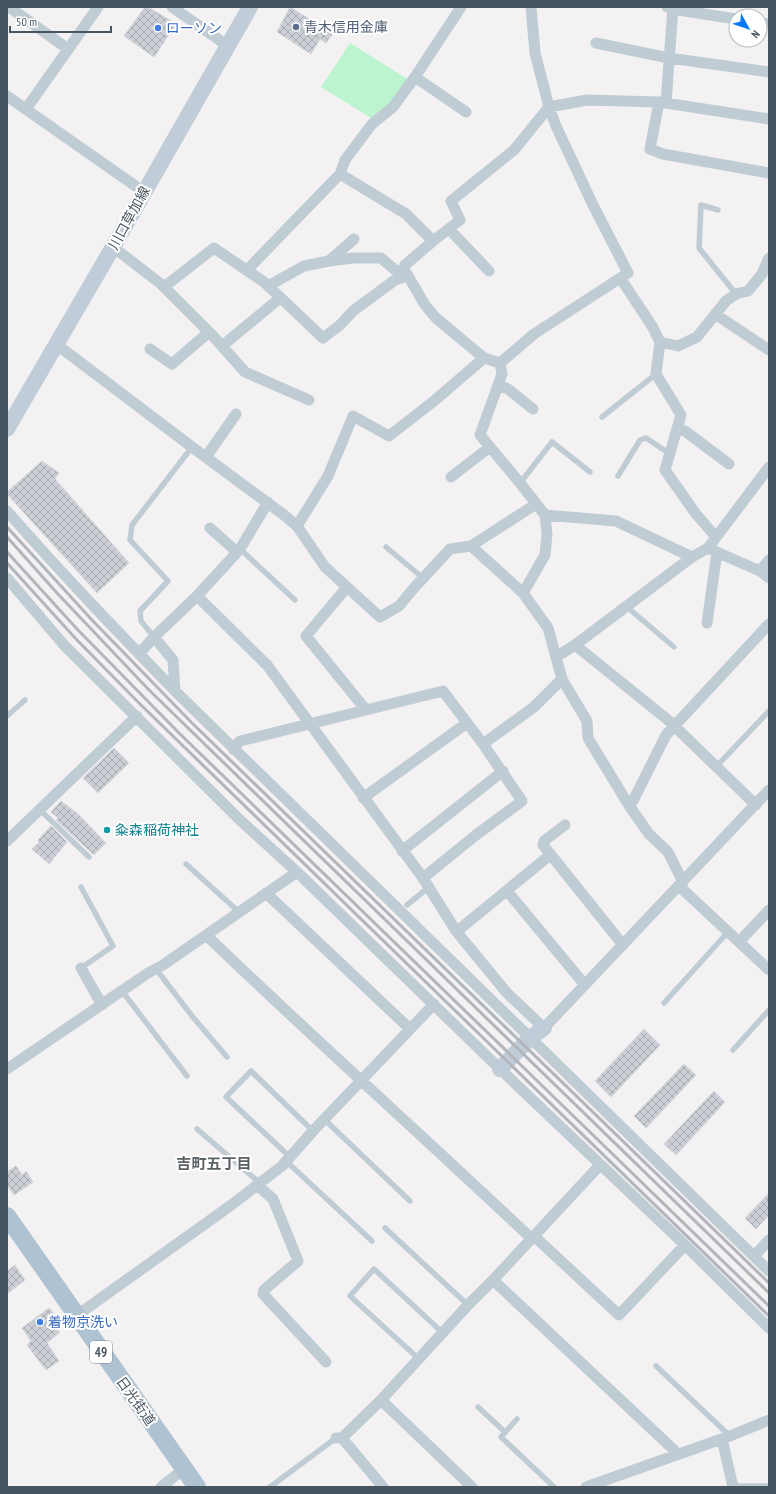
<svg xmlns="http://www.w3.org/2000/svg" width="776" height="1494" font-family="'PT Sans Narrow','Noto Sans JP',sans-serif">
	<style>
		.park { fill: #bcf4d0 }
		.building { fill: url(#building-cross-hatch); stroke: #d4d7dd }
		.lines { fill: none; stroke-linecap: round; stroke-linejoin: round }
		.lane { stroke: #c0ccd4; stroke-width: 5.5 }
		.street { stroke: #c0ccd4; stroke-width: 11 }
		.secondary { stroke: #c0cdd9; stroke-width: 16 }
		.primary { stroke: #aec2d2; stroke-width: 18 }
		.rail { stroke: #b2b6bc; stroke-width: 3 }
		.service-dot { fill: #5c6f8a; stroke: #fff; stroke-width: 1.5 }
		.shop-dot { fill: #3f7fe0; stroke: #fff; stroke-width: 1.5 }
		.culture-dot { fill: #0f9aa8; stroke: #fff; stroke-width: 1.5 }
		.labels { text-anchor: middle; stroke-width: 4; stroke-linejoin: round; paint-order: stroke }
		.shield { fill: #fff; stroke: #7e8890; stroke-width: 1 }
		.shield-label { font-size: 13px; font-weight: bold; fill: #475561 }
		.service-label { font-size: 14px; fill: #4e5e75; stroke: #fff; text-anchor: start }
		.shop-label { font-size: 14px; fill: #366cbe; stroke: #fff; text-anchor: start }
		.street-label { font-size: 14px; fill: #475561; stroke: #fff }
		.culture-label { font-size: 14px; fill: #0d838f; stroke: #fff; text-anchor: start }
		.neighbourhood-label { font-size: 15px; font-weight: bold; fill: #5c6167; stroke: #fff }
	</style>
	<defs>
		<pattern id="building-cross-hatch" width="8" height="8" patternUnits="userSpaceOnUse"><rect width="8" height="8" fill="#ccd0d6"/><path d="M0 0l8 8M0 8l8-8" fill="none" stroke="#a7acb1"/></pattern>
	</defs>
	<rect width="100%" height="100%" fill="#f3f1f1"/>
	<path class="park" d="M350 43 409 80 394 101 371 118 321 87Z"/>
	<path class="building" d="M145 7H148L176 24 154 57 124 36Z
		M290 7 333 34 326 43 320 39 311 54 277 32Z
		M42 461 59 473 55 479 129 563 97 593 7 494V492Z
		M114 748 129 763 98 793 83 778Z
		M61 801 78 814 106 843 94 855 56 820 58 818 51 812Z
		M51 826 67 842 49 864 32 849 39 842 38 840Z
		M644 1029 660 1045 611 1097 595 1081Z
		M684 1064 696 1075 646 1128 634 1116Z
		M714 1091 725 1102 676 1155 664 1144Z
		M16 1166 22 1175 26 1171 33 1182 14 1195 7 1185V1172Z
		M769 1193V1215L756 1229 745 1218Z
		M15 1265 25 1280 7 1294V1271Z
		M49 1308 56 1316 49 1322 60 1332 47 1343 59 1361 46 1370 27 1345 31 1341 22 1328Z"/>
	<g class="lines">
		<path class="lane" d="M718 210 701 205 699 248 736 294
			M602 417 656 374
			M618 476 640 440 646 438 670 454
			M520 483 552 442 590 472
			M386 547 423 578
			M240 549 295 600
			M627 607 674 647
			M154 637 141 621 140 611 168 581 130 540 132 525 192 447
			M7 716 25 700
			M716 767 769 711
			M40 810 89 857
			M186 864 239 912
			M407 905 429 887
			M81 968 113 946 81 887
			M156 969 192 1016 227 1057
			M122 991 187 1076
			M664 1003 728 932
			M733 1050 769 1010
			M325 1120 410 1201
			M197 1129 260 1183
			M290 1157 226 1097 251 1071 313 1131
			M286 1161 372 1241
			M385 1228 468 1305
			M419 1359 350 1296 374 1269 443 1333
			M656 1366 730 1436
			M478 1407 505 1432
			M517 1419 501 1437 554 1487
			M733 1486H769
			M270 1487 336 1438"/>
		<path class="street" d="M9 7 68 49
			M172 7 228 46
			M667 7 672 9 736 19
			M760 23 769 24
			M596 43 669 58 769 72
			M415 77 466 112
			M7 96 144 192
			M659 102 650 149 663 154 769 173
			M666 103 673 7
			M26 109 98 7
			M340 174 345 160 372 124 393 107 415 77 461 7
			M449 229 489 271
			M113 247 161 284 212 335 245 372 309 400
			M329 261 353 258H381L394 269 407 276
			M247 270 340 174 406 214 433 241
			M621 279 652 326 660 342 678 346 697 337 726 301 736 294 748 291 762 274 769 258
			M268 286 304 266 329 261 354 239
			M164 287 214 248 264 282 323 338 340 325 353 311 395 280 407 276
			M715 314 769 350
			M660 342 656 374 681 415 665 470 696 514 716 537
			M56 344 192 447 284 515 297 526 325 567 380 617 399 606 414 588 450 549 471 546 536 504
			M222 346 280 298
			M150 349 172 364 209 332
			M500 363 484 358 436 318 425 305 404 269 405 265 433 241 460 220 451 201 514 150 549 107 587 100 659 102 769 119
			M499 385 508 389 533 409
			M677 429 685 431 729 464
			M206 457 236 414
			M451 477 490 447
			M7 511C61 573 118 632 175 691L769 1271
			M545 515 616 521 692 557
			M297 526 328 476 353 416 389 436 434 401 484 358
			M210 528 237 552
			M471 546 523 593 548 628 562 679 587 721 588 738 628 804 649 834 668 852 683 882
			M712 550 760 571 769 578
			M760 571 769 560
			M7 578 64 645 241 821 297 872 500 1069 685 1245 769 1328
			M347 587 306 636 366 710
			M523 593 545 555 547 534 545 515 520 483 480 435 502 374 500 363 534 334 628 273 593 205 556 126 549 107 535 53 531 7
			M197 596 267 665 423 878 456 931 507 993 544 1028 769 790
			M707 623 717 552
			M154 637 173 660 175 691
			M575 645 668 720 756 805
			M139 654 154 637 197 596 240 549 268 502
			M556 657 575 645 692 557 708 548 769 467
			M483 744 534 707 562 679
			M233 749 240 741 443 691 483 744 522 801 476 835 423 878
			M363 798 467 723
			M628 804 633 801 666 735 769 624
			M565 825 544 841 543 845 623 945
			M7 841 137 716
			M402 851 503 771
			M679 886 769 970
			M507 891 585 985
			M266 893 410 1029
			M456 931 461 928 550 855
			M206 935C313 1038 424 1137 532 1239
			M739 942 769 910
			M81 968 102 1005
			M7 1069 148 973 163 965 297 872
			M257 1185 273 1199 298 1261 264 1290 263 1294 326 1362
			M534 1236 619 1315 685 1245
			M754 1256 769 1240
			M493 1280 674 1450 676 1455
			M76 1316 230 1206 282 1166 313 1131 434 1004
			M381 1400 472 1487
			M336 1438H342L381 1400 468 1305 493 1280 600 1165
			M342 1438 383 1487
			M722 1439 733 1487
			M161 1487 184 1469
			M586 1487 730 1436 769 1420"/>
		<path class="secondary" d="M7 429 113 247 250 7
			M500 1069 530 1038 544 1028"/>
		<path class="primary" d="M7 1216 197 1487"/>
		<path class="rail" d="M7 527 92 620 192 723 769 1283
			M7 537 57 593 149 690 769 1293
			M7 552 77 629 179 733 769 1306
			M7 563 76 639 140 704 769 1316"/>
	</g>
	<circle class="service-dot" cx="296" cy="27" r="4"/>
	<g class="shop-dot">
		<circle cx="158" cy="28" r="4"/>
		<circle cx="40" cy="1322" r="4"/>
	</g>
	<circle class="culture-dot" cx="107" cy="830" r="4"/>
	<g class="labels">
		<rect class="shield" x="90" y="1341" width="22" height="22" rx="3"/>
		<g class="shield-label">
			<text x="101" y="1357">49</text>
		</g>
		<g class="service-label">
			<text x="304" y="32">青木信用金庫</text>
		</g>
		<g class="shop-label">
			<text x="166" y="33">ローソン</text>
			<text x="48" y="1327">着物京洗い</text>
		</g>
		<g class="street-label">
			<text transform="translate(129 218) rotate(-61)" y="5">川口草加線</text>
			<text transform="translate(136 1401) rotate(55)" y="5">日光街道</text>
		</g>
		<g class="culture-label">
			<text x="115" y="835">粂森稲荷神社</text>
		</g>
		<g class="neighbourhood-label">
			<text x="214" y="1169">吉町五丁目</text>
		</g>
	</g>
	<rect width="776" height="1494" fill="none" stroke="#475561" stroke-width="16"/>
	<g transform="translate(748 28) rotate(130)"><circle r="19" fill="#ffffff" stroke="#b5bbc0"/>
	<path d="M0-3L7 15L0 10L-7 15Z" fill="#0778f7"/>
	<text y="-6" font-size="11" font-weight="bold" text-anchor="middle" fill="#475561">N</text>
	</g>
	<path d="M10 26v6h101v-6" fill="none" stroke="#475561" stroke-width="2"/>
	<text x="16" y="26" font-size="12" fill="#475561" stroke="#ffffff" stroke-width="3" paint-order="stroke">50 m</text>
</svg>
